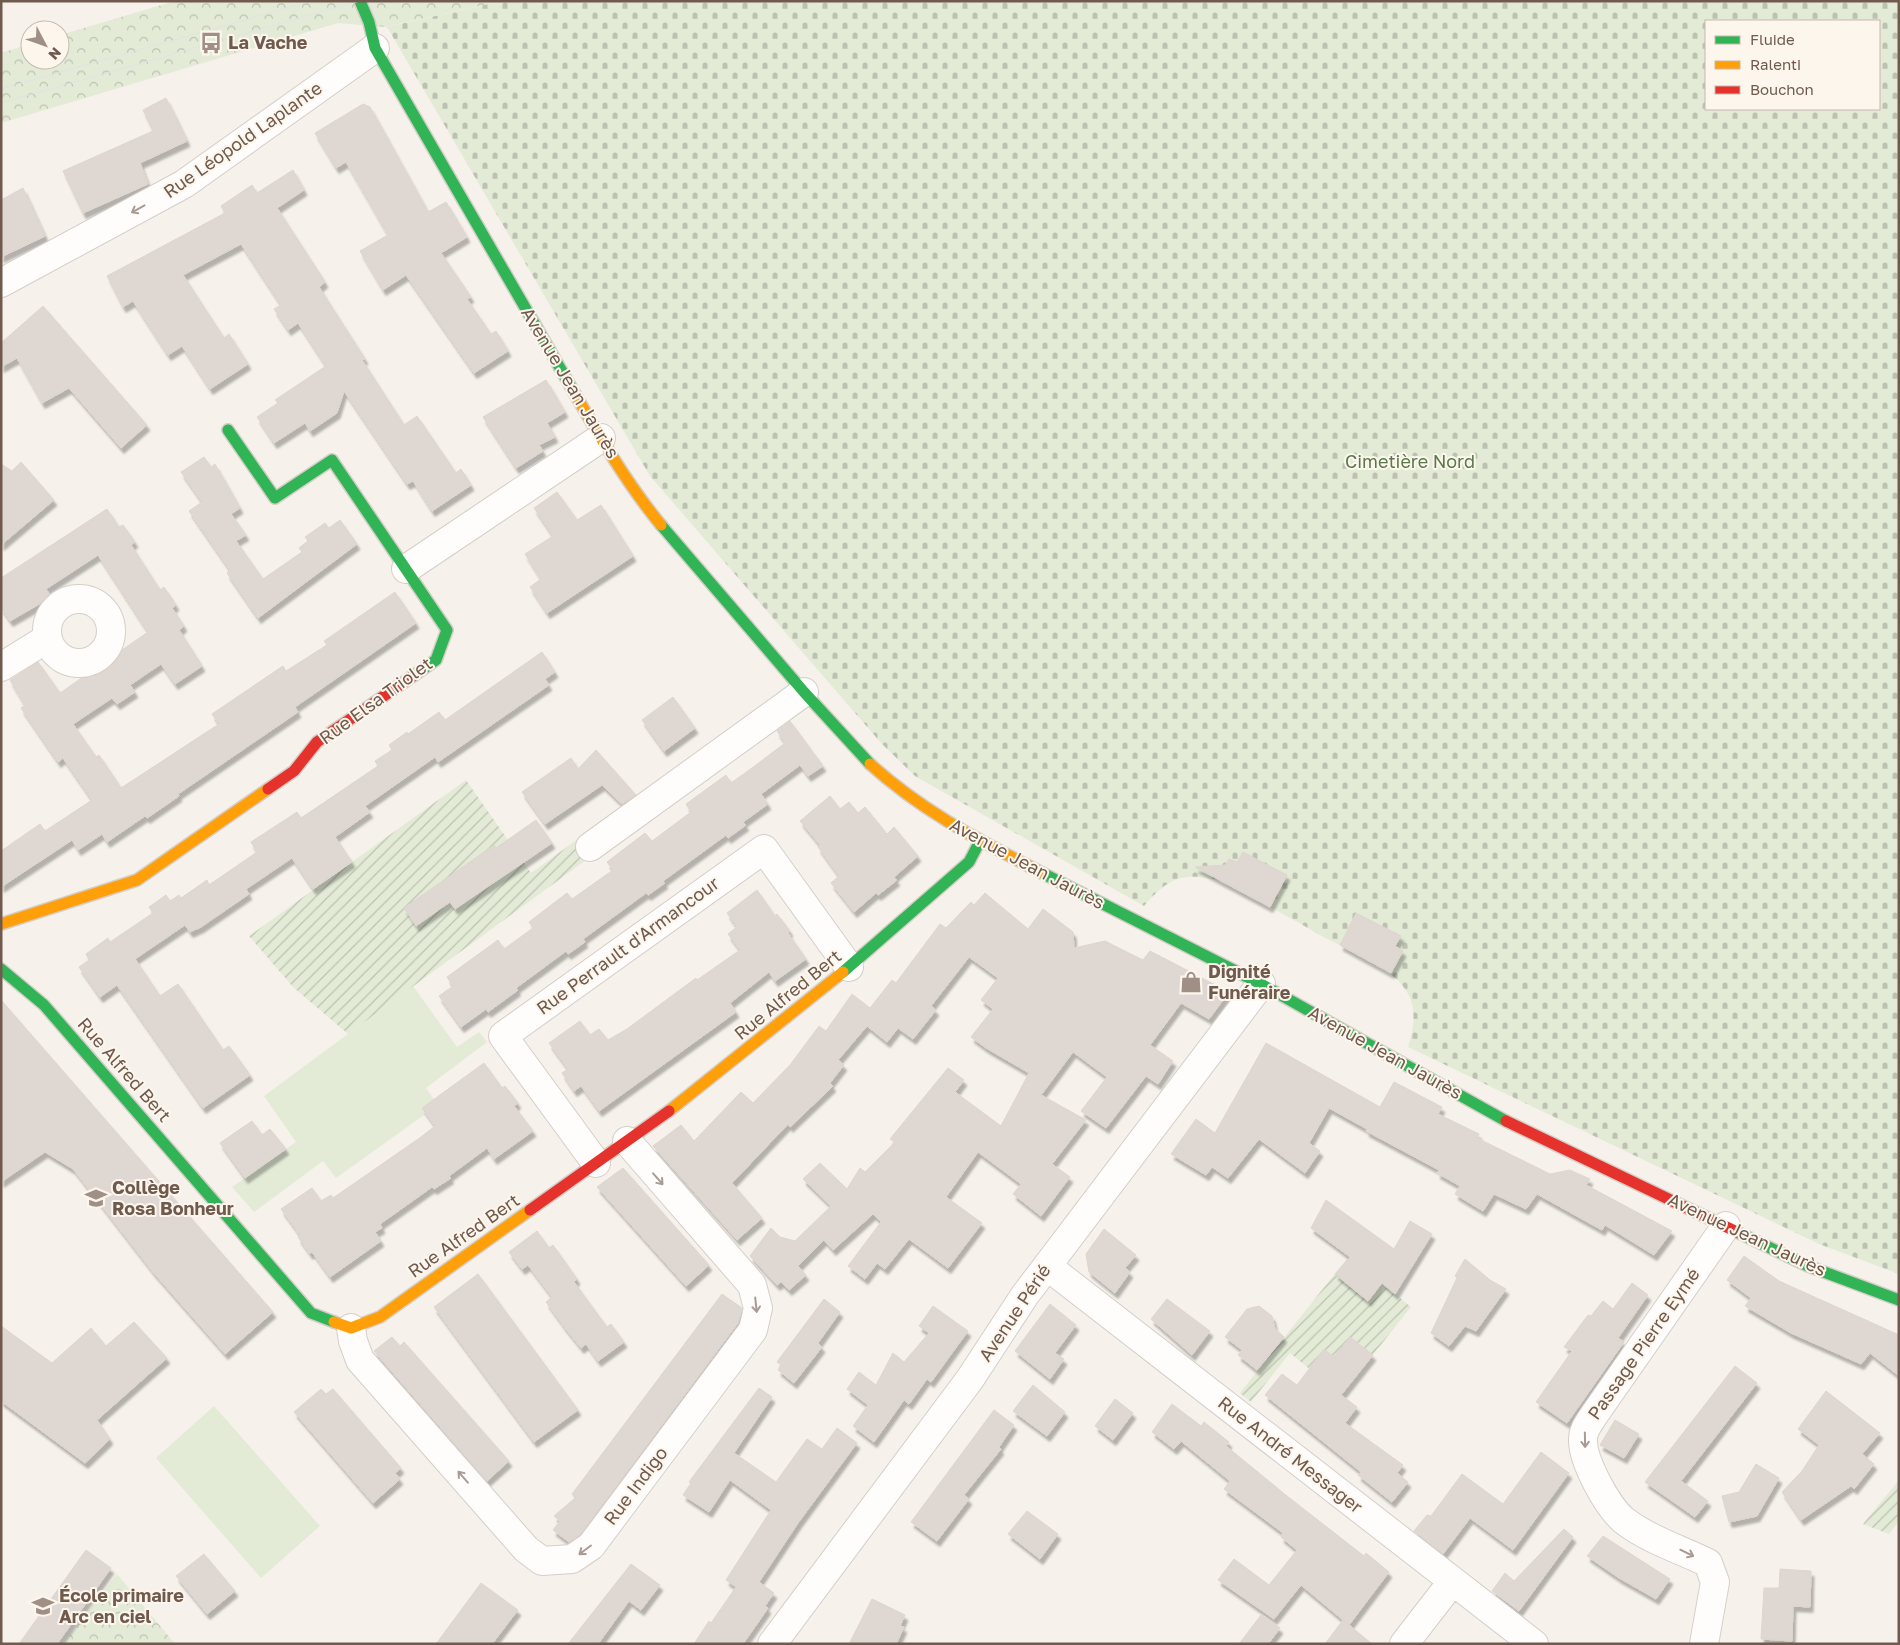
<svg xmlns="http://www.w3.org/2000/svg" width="1900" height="1645" font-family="'Golos Text',sans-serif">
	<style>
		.grass { fill: #e3ebd7 }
		.forest { fill: url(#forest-crowns) }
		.cemetery { fill: url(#cemetery-stones); fill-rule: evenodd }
		.garden { fill: url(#garden-furrows) }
		.building { fill: #dfd7d1; stroke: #ded5ce; filter: url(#shadow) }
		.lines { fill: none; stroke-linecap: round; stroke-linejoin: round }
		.street-casing { stroke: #d5cec9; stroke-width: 30 }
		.fast-casing { stroke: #d3cdc6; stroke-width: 14 }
		.slow-casing { stroke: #d3cdc6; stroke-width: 14 }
		.jam-casing { stroke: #d3cdc6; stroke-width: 14 }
		.street { stroke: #fefdfc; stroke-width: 28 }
		.fast { stroke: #30b455; stroke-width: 11 }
		.slow { stroke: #ff9f0a; stroke-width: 11 }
		.jam { stroke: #e5322d; stroke-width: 11 }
		.tram { stroke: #e4e2e4; stroke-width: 1 }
		.oneway { stroke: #a99b94 }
		.labels { text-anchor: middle; stroke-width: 4; stroke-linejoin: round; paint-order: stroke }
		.poi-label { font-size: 18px; font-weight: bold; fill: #705a4e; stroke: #fdf6ed; text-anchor: start }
		.street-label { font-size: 18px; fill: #705a4e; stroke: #fdf6ed }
		.park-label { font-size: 18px; fill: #597a4b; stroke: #fdf6ed }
	</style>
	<defs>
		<pattern id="forest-crowns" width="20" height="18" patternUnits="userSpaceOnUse" patternTransform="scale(1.25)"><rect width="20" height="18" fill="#e3ebd7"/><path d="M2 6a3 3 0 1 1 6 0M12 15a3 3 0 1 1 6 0" fill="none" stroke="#bcc1b1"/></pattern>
		<pattern id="cemetery-stones" width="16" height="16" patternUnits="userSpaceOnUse" patternTransform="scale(1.25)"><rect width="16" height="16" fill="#e3ebd7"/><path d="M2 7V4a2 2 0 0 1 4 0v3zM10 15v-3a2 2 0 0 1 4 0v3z" fill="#bcc1b1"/></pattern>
		<pattern id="garden-furrows" width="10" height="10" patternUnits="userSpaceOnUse" patternTransform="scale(1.25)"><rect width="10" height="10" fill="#e3ebd7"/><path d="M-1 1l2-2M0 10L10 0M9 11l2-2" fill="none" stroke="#bcc1b1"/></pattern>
		<filter id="shadow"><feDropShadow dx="3" dy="5.5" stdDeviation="1" flood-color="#0004"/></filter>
	</defs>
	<rect width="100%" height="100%" fill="#f6f1eb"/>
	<path class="grass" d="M413 986 457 1047 479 1032 487 1042 426 1088 438 1105 336 1178 323 1161 254 1212 232 1187 296 1142 264 1096Z
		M214 1406 320 1526 261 1578 156 1458Z"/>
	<path class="forest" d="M175 1H501L386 27 338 23 1 123V53L30 44V60H60V35Z
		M117 1574 175 1644H63Z"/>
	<path class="cemetery" d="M502 1H1899V1274L1819 1244 1408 1047C1414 1029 1417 1009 1407 992 1391 965 1344 949 1318 934 1288 916 1256 900 1225 883 1187 871 1170 875 1144 906L915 776 882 744 650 476 387 27ZM1706 21H1879V109H1706Z"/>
	<path class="garden" d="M782 691 794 708 348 1034 293 987 249 936 466 780 531 873Z
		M1349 1256 1411 1307 1341 1395 1290 1353 1251 1402 1240 1393Z
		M1899 1480V1521L1889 1534 1863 1524Z"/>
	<path class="building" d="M166 98 187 141 140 163 148 184 83 213 63 171 153 131 143 110Z
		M363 104 370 107 428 212 446 202 467 237 441 253 471 297 467 299 491 334 496 331 508 351 474 373 406 275 383 290 360 251 388 235 346 162 336 168 315 133Z
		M293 170 304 190 277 208 325 282 319 287 365 359 362 360 404 425 417 416 456 473 461 469 471 485 432 511 413 481 407 484 344 391 337 413 310 431 305 423 274 443 257 417 278 403 275 400 326 366 298 323 288 330 274 309 281 305 241 244 183 275 224 338 229 334 248 364 210 389 182 346 168 355 133 301 123 307 107 276 225 213 221 206 252 185 257 193Z
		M23 188 45 236 1 257V200Z
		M43 306 147 425 121 448 69 388 42 403 17 358 1 367V343Z
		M546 380 565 412 547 423 555 437 539 445 543 451 516 468 483 417Z
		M204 457 211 467 215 464 240 508 231 514 246 535 236 541 263 579 302 552 299 548 308 541 305 537 325 523 329 528 340 520 357 544 258 618 227 573 230 570 189 511 202 502 181 472Z
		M21 462 54 500 1 545V464L12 471Z
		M557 492 577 520 601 505 633 556 547 613 530 587 541 579 525 554 553 536 534 508Z
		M107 509 119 527 123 525 135 542 131 545 160 590 164 587 176 605 172 608 184 626 179 630 202 666 175 684 161 664 130 685 135 692 117 704 112 698 73 724 96 757 99 755 121 788 219 724 212 714 283 666 286 671 327 645 324 641 395 592 416 623 295 707 298 712 178 794 179 796 147 818 145 816 107 842 102 834 78 850 72 840 1 887V851L40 824 45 831 92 800 63 758 58 762 21 708 25 705 10 680 38 662 60 693 148 632 98 555 46 589 50 595 41 603 10 621 1 608V578Z
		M542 652 555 672 545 679 549 685 438 762 435 757 365 806 370 812 335 837 352 862 313 889 292 858 246 889 249 894 201 927 190 932 185 925 135 959 160 996 178 984 223 1050 229 1046 250 1075 203 1108 117 985 100 997 79 967 89 960 86 954 108 938 110 942 153 913 149 907 166 895 170 901 179 895 181 898 207 880 209 885 257 852 251 842 297 812 301 818 378 766 375 761 392 750 389 745 407 732 408 734 439 712 445 720Z
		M673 697 695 728 664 751 642 720Z
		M790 721 823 766 808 776 800 765 761 794 768 804 743 822 746 825 728 838 726 835 663 881 665 883 648 895 646 893 583 939 585 942 568 954 566 951 516 988 518 990 488 1012 486 1009 461 1027 439 996 453 986 447 977 498 940 504 949 533 928 529 922 567 893 572 899 613 870 607 862 645 833 652 841 691 812 686 804 726 775 731 783 756 765 785 743 777 731Z
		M596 750 636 795 622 804 602 785 545 824 522 792 571 758 578 769Z
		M830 796 840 809 849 802 858 813 865 807 887 834 894 827 918 856 894 877 897 880 878 895 876 893 854 912 831 883 839 876 818 847 820 845 800 821Z
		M536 820 552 843 455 909 450 902 416 926 404 908 494 845 496 848Z
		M1243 852 1287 875 1270 907 1195 867 1225 865 1229 859 1237 862Z
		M757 890 775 916 777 914 790 931 788 933 806 959 775 981 769 972 730 1003 736 1012 599 1111 581 1086 574 1091 562 1073 568 1069 549 1043 580 1021 590 1035 599 1029 608 1040 627 1029 696 978 697 980 740 950 728 934 737 927 727 913Z
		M985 893 1028 929 1043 909 1073 932 1074 948 1105 941 1143 960 1150 951 1229 992 1209 1019 1181 1003 1150 1045 1173 1061 1158 1084 1146 1076 1106 1128 1081 1111 1107 1077 1073 1052 1041 1095 1086 1120 1052 1164 1070 1177 1041 1216 1013 1194 1021 1184 978 1152 946 1197 982 1223 948 1268 909 1239 885 1269 877 1263 865 1279 848 1266 881 1222 873 1214 833 1250 824 1240 798 1266 806 1275 789 1290 781 1282 777 1285 750 1256 771 1228 780 1237 795 1241 831 1206 803 1179 820 1163 847 1189 860 1168 865 1172 895 1142 890 1139 948 1068 964 1080 955 1092 1001 1126 1029 1073 986 1048 971 1037 993 1009 981 1000 998 978 969 957 931 1006 936 1010 913 1039 898 1028 887 1042 867 1026 838 1060 844 1065 830 1083 833 1086 790 1127 788 1124 732 1183 762 1218 737 1240 653 1146 681 1125 694 1141 741 1092 753 1103 790 1065 819 1026 826 1031 852 994 870 1008 892 980 896 983 940 924 946 928 971 902 974 905Z
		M1356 913 1401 936 1395 946 1403 951 1391 973 1340 945Z
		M1 1000 273 1312 225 1354 152 1271 73 1169 45 1152 1 1182Z
		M1266 1043 1380 1107 1394 1082 1442 1107 1438 1114 1479 1134 1477 1138 1550 1174 1570 1170 1590 1179 1586 1185 1672 1231 1654 1255 1605 1225 1602 1230 1537 1194 1526 1209 1494 1194 1483 1211 1455 1194 1460 1186 1437 1173 1439 1170 1366 1131 1367 1129 1329 1108 1309 1143 1320 1151 1305 1173 1259 1139 1228 1178 1212 1167 1206 1175 1171 1154 1196 1119 1215 1133Z
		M484 1063 502 1088 505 1086 518 1103 514 1106 533 1131 494 1159 487 1148 449 1176 451 1178 434 1189 432 1187 380 1224 382 1228 375 1232 381 1241 330 1277 312 1252 310 1254 298 1237 300 1235 281 1209 312 1188 321 1201 331 1195 333 1198 421 1137 435 1126 422 1108Z
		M252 1121 262 1135 270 1129 286 1149 245 1178 220 1143Z
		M623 1168 709 1265 686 1286 597 1187Z
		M1326 1200 1394 1249 1410 1221 1432 1234 1395 1294 1382 1283 1368 1301 1335 1274 1350 1257 1311 1228Z
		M1104 1229 1136 1255 1125 1268 1130 1272 1115 1293 1089 1272 1086 1254Z
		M537 1231 549 1248 553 1245 577 1279 574 1282 607 1327 611 1324 624 1342 598 1361 586 1344 581 1348 565 1328 546 1302 552 1297 528 1265 522 1269 509 1252Z
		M1744 1256 1779 1281 1899 1335V1376L1870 1353 1861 1364 1791 1333 1745 1306 1751 1298 1727 1280Z
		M1465 1259 1490 1280 1506 1289 1476 1331 1465 1326 1449 1346 1431 1333 1457 1278 1455 1276Z
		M478 1274 578 1410 534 1442 434 1307Z
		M1632 1283 1648 1295 1618 1338 1624 1342 1567 1423 1536 1402 1572 1351 1564 1347 1588 1315 1591 1316 1603 1301 1613 1309Z
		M722 1294 742 1308 738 1323 580 1535 569 1542 553 1530 560 1521 554 1516 575 1498 572 1494Z
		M824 1299 840 1312 818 1343 822 1347 794 1383 778 1370 781 1365 777 1362Z
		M1167 1299 1210 1331 1192 1355 1151 1319Z
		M1050 1304 1076 1325 1055 1353 1064 1359 1050 1379 1015 1351Z
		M933 1306 968 1331 931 1382 927 1379 909 1404 904 1400 874 1442 853 1426 868 1405 847 1389 859 1372 876 1385 893 1353 904 1362 929 1333 919 1326Z
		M1259 1306 1272 1316 1275 1329 1284 1337 1257 1370 1238 1355 1242 1350 1225 1337 1247 1309Z
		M134 1322 167 1358 97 1420 110 1439 85 1463 1 1401V1326L52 1363 91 1328 106 1346Z
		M392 1337 400 1346 404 1342 509 1461 487 1481 374 1351Z
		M1350 1337 1373 1355 1341 1395 1357 1407 1345 1423 1403 1465 1397 1473 1408 1482 1392 1502 1358 1475 1361 1472 1265 1395 1282 1374 1297 1385 1324 1349 1334 1357Z
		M1735 1366 1757 1383 1681 1481 1708 1501 1695 1517 1645 1482Z
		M1033 1385 1065 1412 1047 1436 1013 1411Z
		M759 1388 772 1397 734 1453 776 1482 807 1439 822 1449 837 1428 857 1443 798 1523 759 1582 774 1593 765 1606 768 1608 743 1644H694L709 1621 711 1623 736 1587 726 1580 771 1510 730 1480 709 1512 683 1495 691 1483 689 1482Z
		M321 1389 326 1394 333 1389 401 1468 395 1473 400 1479 373 1503 294 1412Z
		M1826 1391 1880 1433 1862 1454 1874 1464 1854 1489 1851 1486 1801 1520 1782 1492 1802 1471 1819 1445 1798 1429Z
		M1115 1399 1133 1413 1113 1440 1095 1426Z
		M1172 1404 1201 1426 1204 1422 1229 1442 1226 1446 1287 1496 1364 1556 1366 1553 1389 1572 1349 1625 1301 1585 1274 1619 1218 1580 1234 1559 1269 1585 1297 1550 1281 1537 1283 1533 1224 1489 1230 1481 1181 1441 1174 1449 1152 1432Z
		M994 1410 1014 1425 999 1447 1001 1449 964 1495 969 1499 937 1541 911 1522Z
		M1615 1420 1639 1434 1624 1458 1600 1445Z
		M1541 1452 1569 1473 1513 1550 1470 1518 1443 1554 1414 1531 1427 1515 1431 1516 1462 1474 1503 1504Z
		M1756 1464 1779 1478 1757 1516 1729 1522 1722 1496 1739 1492Z
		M1027 1511 1058 1534 1040 1559 1008 1534Z
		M1564 1529 1573 1537 1519 1611 1492 1591 1505 1573 1514 1581Z
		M1603 1536 1670 1579 1656 1599 1619 1578 1587 1556Z
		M86 1550 111 1568 57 1644H19Z
		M204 1554 235 1591 207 1614 176 1576Z
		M631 1564 660 1585 641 1610 629 1601 598 1644H568Z
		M1780 1569 1811 1571 1810 1607 1793 1606 1792 1641 1761 1639 1764 1588H1779Z
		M481 1583 518 1610 492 1644H436Z
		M872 1599 905 1615 900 1626 904 1627 896 1644H849Z
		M1261 1615 1280 1628 1268 1644H1239Z
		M1343 1620 1372 1644H1325Z"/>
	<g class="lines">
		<g class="street-casing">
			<path id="street" d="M1 283 184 184 375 48
				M406 569 601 438
				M47 631a32 32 0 1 1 64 0a32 32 0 1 1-64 0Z
				M1 667 48 638
				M590 847 804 692
				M596 1163 503 1036 764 849 849 967
				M1047 1266 1534 1644
				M351 1328 353 1341 360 1360 526 1549 542 1561 572 1559 591 1546 753 1330 758 1308 752 1285 627 1141
				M772 1644 970 1379 1025 1295 1261 984
				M1404 1644 1452 1582
				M1704 1644 1715 1582 1708 1563C1682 1550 1650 1540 1626 1522 1609 1510 1582 1461 1583 1439 1583 1430 1589 1423 1594 1415L1726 1226"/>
		</g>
		<g class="fast-casing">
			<path id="fast" d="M360 1 369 22 375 48 575 394
				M228 430 275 498 332 460 447 630 436 660 413 676
				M661 525 804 692 870 764
				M1042 873 1261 984 1506 1121
				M1 969 44 1005 311 1313 334 1322
				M843 972 969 862 980 841
				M1737 1232 1808 1266 1899 1300"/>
		</g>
		<g class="slow-casing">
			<path id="slow" d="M575 394C601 439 628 485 661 525
				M870 764C923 812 979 840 1042 873
				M1 924 137 880 268 789
				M669 1111 843 972
				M334 1322 351 1328 380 1317 530 1210"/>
		</g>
		<g class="jam-casing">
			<path id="jam" d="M268 789 294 771 317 742 413 676
				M1506 1121 1737 1232
				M530 1210 669 1111"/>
		</g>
		<use href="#street" class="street"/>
		<use href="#fast" class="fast"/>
		<use href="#slow" class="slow"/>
		<use href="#jam" class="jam"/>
		<path class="tram" d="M1 89 312 1
			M1 103 360 1"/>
	</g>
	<defs><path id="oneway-shaft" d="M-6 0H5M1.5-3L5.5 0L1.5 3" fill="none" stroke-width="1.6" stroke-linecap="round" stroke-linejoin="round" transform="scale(1.25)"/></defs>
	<g class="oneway">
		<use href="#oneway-shaft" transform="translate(138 209) rotate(151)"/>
		<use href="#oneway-shaft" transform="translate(658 1179) rotate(49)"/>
		<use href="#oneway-shaft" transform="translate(756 1305) rotate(84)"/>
		<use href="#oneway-shaft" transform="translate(1585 1440) rotate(89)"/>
		<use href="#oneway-shaft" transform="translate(463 1477) rotate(-131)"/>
		<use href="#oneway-shaft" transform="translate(585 1550) rotate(143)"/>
		<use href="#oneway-shaft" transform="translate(1687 1553) rotate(26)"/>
	</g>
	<defs>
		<g id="bus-bare" transform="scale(1.725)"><path d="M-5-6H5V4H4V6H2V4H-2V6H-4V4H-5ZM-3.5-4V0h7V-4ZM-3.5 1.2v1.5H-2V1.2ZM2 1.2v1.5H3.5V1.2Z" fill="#9f8f85" stroke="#fdf6ed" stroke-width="2.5" paint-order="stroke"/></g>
		<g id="shop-bare" transform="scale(1.725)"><path d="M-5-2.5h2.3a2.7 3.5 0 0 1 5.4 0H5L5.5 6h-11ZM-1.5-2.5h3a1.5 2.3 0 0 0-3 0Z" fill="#9f8f85" stroke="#fdf6ed" stroke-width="2.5" paint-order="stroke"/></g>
		<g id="school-bare" transform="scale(1.725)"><path d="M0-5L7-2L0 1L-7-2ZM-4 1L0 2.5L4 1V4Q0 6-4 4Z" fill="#9f8f85" stroke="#fdf6ed" stroke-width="2.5" paint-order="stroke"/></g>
	</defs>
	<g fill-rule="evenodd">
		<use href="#bus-bare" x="211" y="43"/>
		<use href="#shop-bare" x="1191" y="982"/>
		<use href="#school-bare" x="96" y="1198"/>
		<use href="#school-bare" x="43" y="1606"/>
	</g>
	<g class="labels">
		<g class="poi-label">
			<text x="228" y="49">La Vache</text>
			<text x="1208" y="978">Dignité<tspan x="1208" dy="21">Funéraire</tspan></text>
			<text x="112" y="1194">Collège<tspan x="112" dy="21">Rosa Bonheur</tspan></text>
			<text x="59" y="1602">École primaire<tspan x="59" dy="21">Arc en ciel</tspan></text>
		</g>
		<g class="street-label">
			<text transform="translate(243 140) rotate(-35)" y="6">Rue Léopold Laplante</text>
			<text transform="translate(570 383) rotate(59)" y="6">Avenue Jean Jaurès</text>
			<text transform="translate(376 701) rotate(-36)" y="6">Rue Elsa Triolet</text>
			<text transform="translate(1027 864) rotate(28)" y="6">Avenue Jean Jaurès</text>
			<text transform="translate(628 946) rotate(-36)" y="6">Rue Perrault d'Armancour</text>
			<text transform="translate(788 995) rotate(-39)" y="6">Rue Alfred Bert</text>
			<text transform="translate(1385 1053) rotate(29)" y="6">Avenue Jean Jaurès</text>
			<text transform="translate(124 1070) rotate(49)" y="6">Rue Alfred Bert</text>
			<text transform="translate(1747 1235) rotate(25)" y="6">Avenue Jean Jaurès</text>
			<text transform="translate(464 1236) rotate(-35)" y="6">Rue Alfred Bert</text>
			<text transform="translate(1015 1313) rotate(-56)" y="6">Avenue Périé</text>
			<text transform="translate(1644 1344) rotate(-55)" y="6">Passage Pierre Eymé</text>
			<text transform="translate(1290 1455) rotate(38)" y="6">Rue André Messager</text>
			<text transform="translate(636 1486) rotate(-53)" y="6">Rue Indigo</text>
		</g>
		<g class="park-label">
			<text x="1410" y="468">Cimetière Nord</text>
		</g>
	</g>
	<rect width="1900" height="1645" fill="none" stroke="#705a4e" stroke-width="5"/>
	<rect x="1705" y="20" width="175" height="90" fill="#fdf6ed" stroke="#c5b8ad"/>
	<rect x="1715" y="36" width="25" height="8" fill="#30b455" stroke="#c5b8ad"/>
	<text x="1750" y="45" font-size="15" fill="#705a4e">Fluide</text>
	<rect x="1715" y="61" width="25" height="8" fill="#ff9f0a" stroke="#c5b8ad"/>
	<text x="1750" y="70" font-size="15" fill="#705a4e">Ralenti</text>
	<rect x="1715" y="86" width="25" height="8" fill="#e5322d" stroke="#c5b8ad"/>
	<text x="1750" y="95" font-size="15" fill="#705a4e">Bouchon</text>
	<g transform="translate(45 45) rotate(131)"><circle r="24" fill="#fdf6ed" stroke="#c5b8ad"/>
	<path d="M0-4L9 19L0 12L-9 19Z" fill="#9f8f85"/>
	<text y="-8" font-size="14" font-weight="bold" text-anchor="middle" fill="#705a4e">N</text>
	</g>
</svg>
